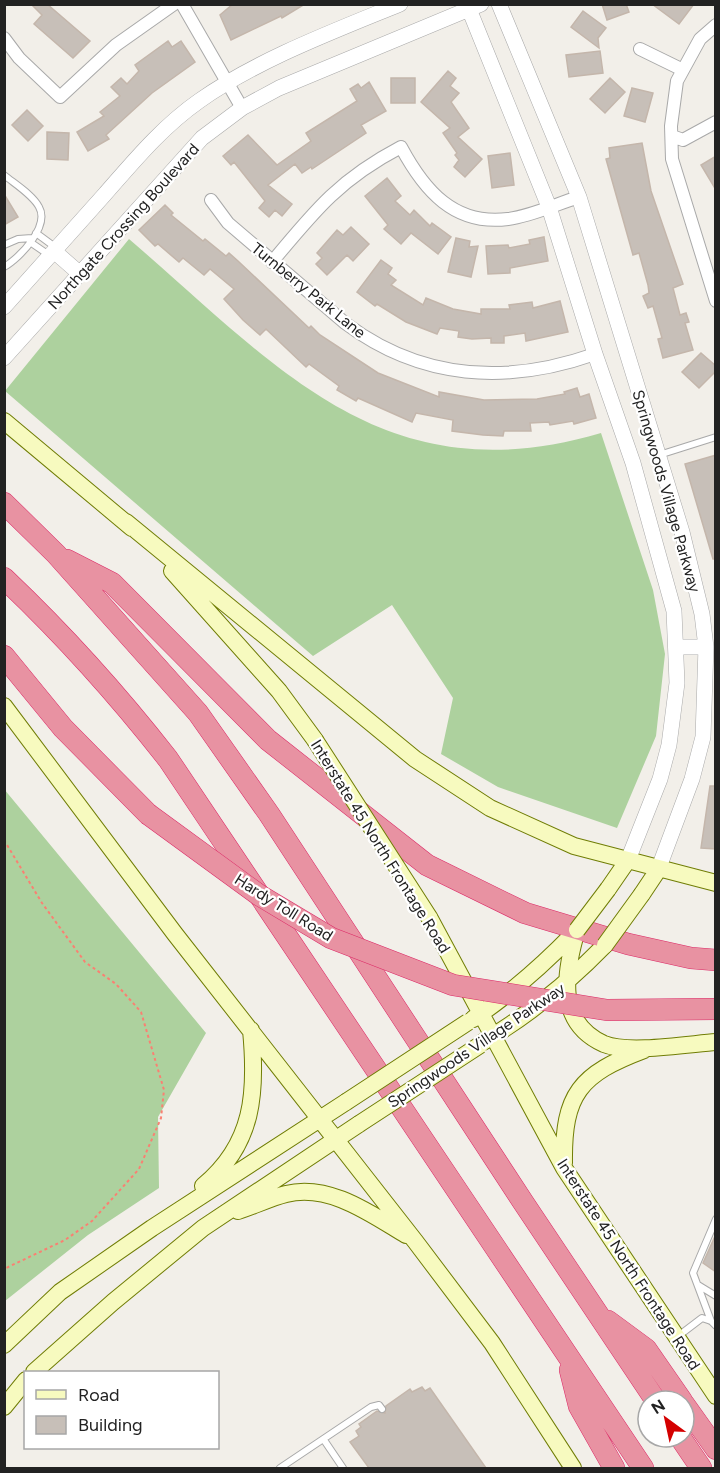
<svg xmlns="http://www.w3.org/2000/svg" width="720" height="1473" font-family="Figtree,sans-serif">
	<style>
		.forest { fill: #add19e }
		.building { fill: #c7bfb8; stroke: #c4b6ab; stroke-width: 1.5 }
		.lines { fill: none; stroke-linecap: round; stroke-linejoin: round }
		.service-casing { stroke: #a9a9a9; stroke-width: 8 }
		.minor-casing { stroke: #a9a9a9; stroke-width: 14 }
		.tertiary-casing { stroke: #a9a9a9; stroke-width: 16 }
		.secondary-casing { stroke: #707d05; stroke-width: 18 }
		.motorway-casing { stroke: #dc2a67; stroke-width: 22 }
		.path { stroke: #fa8072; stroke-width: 2; stroke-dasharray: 3 3; stroke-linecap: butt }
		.service { stroke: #fff; stroke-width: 6 }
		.minor { stroke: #fff; stroke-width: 12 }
		.tertiary { stroke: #fff; stroke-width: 15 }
		.secondary { stroke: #f7fabf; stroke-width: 16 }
		.motorway { stroke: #e892a2; stroke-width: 21 }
		.secondary-bridge-casing { stroke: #707d05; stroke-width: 18; stroke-linecap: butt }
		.motorway-bridge-casing { stroke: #dc2a67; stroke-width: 22; stroke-linecap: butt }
		.secondary-bridge { stroke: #f7fabf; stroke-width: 16 }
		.motorway-bridge { stroke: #e892a2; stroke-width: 21 }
		.labels { text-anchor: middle; stroke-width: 4.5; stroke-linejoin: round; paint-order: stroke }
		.street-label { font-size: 16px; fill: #222; stroke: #fff }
	</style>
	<rect width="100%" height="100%" fill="#f2efe9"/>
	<path class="forest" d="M129 239C278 367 384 497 601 433L653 590 665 654 656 736 617 828 498 787 441 754 453 698 392 605 313 656 5 391Z
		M4 789 206 1033 158 1117 159 1188 88 1235 5 1301Z"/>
	<path class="building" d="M31 4H47L90 41 73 58 34 24 42 15Z
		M233 4H305L282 18 281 16 231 40 220 15Z
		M602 4H626L629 12 607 20Z
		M652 4H694L679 24Z
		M583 11 606 28 598 38 599 48 571 27Z
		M168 41 172 47 181 41 195 62 152 93 106 135 109 139 88 151 77 132 104 116 100 112 120 96 111 87 121 78 127 84 139 71 135 65Z
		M600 51 603 73 569 77 566 55Z
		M448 71 456 78 450 86 459 93 451 102 469 128 458 137 482 159 465 177 454 167 459 160 455 155 457 153 443 133 450 128 421 102Z
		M391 78H415V103H391Z
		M610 78 625 92 605 113 590 99Z
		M369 82 386 111 361 125 366 133 312 169 311 167 302 173 295 164 268 185 292 204 282 216 275 210 269 217 259 208 265 201 234 162 231 165 223 156 248 135 277 165 311 141 306 133 357 101 350 89 358 84 361 88Z
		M632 88 653 93 645 122 624 116Z
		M27 110 43 126 28 141 12 125Z
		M47 132 69 133 68 160 47 159Z
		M642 143 651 191 683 284 673 288 680 315 686 313 689 322 685 323 693 350 663 358 658 339 662 338 653 306 648 308 643 296 649 293 648 285 639 253 633 255 606 159 610 158 609 148Z
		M510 153 514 185 492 188 488 156Z
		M716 156V190L701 165Z
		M387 178 401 196 395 201 410 215 414 210 430 226 432 223 451 237 438 254 411 233 401 244 384 229 388 225 365 196Z
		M4 194 18 217 4 225Z
		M165 205 173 213 171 215 203 241 205 239 226 256 229 253 238 261 309 328 311 326 320 335 378 373 439 397V392L484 400 537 399 565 394 564 392 577 388 580 397 589 394 596 418 574 424 573 421 550 425 549 422 530 423 531 431H504L503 436 483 435 452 431 453 420 416 413 412 422 358 398 356 401 337 390 339 386 309 364 306 367 266 329 260 335 243 320 224 299 234 289 210 269 204 275 183 258 179 262 158 244 155 246 139 230Z
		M351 227 369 244 353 261 347 255 327 275 316 264 322 258 317 253 337 230 343 235Z
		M544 237 548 261 510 268V273L488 274 486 246 508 245 509 248 530 244 529 240Z
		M456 238 470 241 469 247 478 246 471 277 448 272Z
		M381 260 392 268 388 274 396 280 391 285 423 305 426 298 453 309 481 314V309H510L509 305 532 302 533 308 560 301 568 332 526 341 525 333 504 336V343H491V338L472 339 458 337 459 331 440 328 437 334 406 322 377 304 375 306 357 292Z
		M701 353 716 366V371L699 388 682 372Z
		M716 455V559H713L685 464Z
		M710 786H716V849L701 848Z
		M716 1234V1272L703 1263Z
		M422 1387 425 1391 430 1388 486 1468H369L350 1442 359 1436 356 1431 361 1427 359 1424 377 1411 385 1413 386 1406 410 1389 412 1392Z"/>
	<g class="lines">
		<g class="service-casing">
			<path id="service" d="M4 175C15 184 33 195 39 207 50 226 20 258 4 267
				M36 233 55 247
				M30 242 49 255
				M4 245 18 239 32 238
				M659 455 716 437
				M698 1285 716 1296
				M711 1321 693 1273 716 1219
				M677 1337 702 1318 711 1321 716 1326
				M324 1440 343 1468
				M280 1468 371 1407 379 1405 382 1409"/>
		</g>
		<g class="minor-casing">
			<path id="minor" d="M182 4 242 108
				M716 25 700 39 677 81 671 126 672 159 716 301
				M4 38 19 58 60 97 116 45 174 4
				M640 49 683 70
				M672 136 683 140 716 122
				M211 200 228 223 345 323C421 380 507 385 595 354
				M272 262C315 210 340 179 401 147 424 190 454 226 508 219 532 216 556 204 579 197"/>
		</g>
		<g class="tertiary-casing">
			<path id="tertiary" d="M467 4 549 207 595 354 633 463 674 611 677 683 669 745 660 779 628 860
				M499 4 579 197 682 532 702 614 706 647 703 737 692 779 658 870
				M54 251 79 273
				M4 307C38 269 71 232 105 194 134 161 162 127 199 101 257 60 334 31 400 4
				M4 358 202 138 242 108 279 88 481 4
				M677 647H706"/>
		</g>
		<g class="secondary-casing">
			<path id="secondary" d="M4 421 132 528
				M126 522 415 759 490 808 574 846 716 883
				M172 571 279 691 315 740
				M4 706 175 934 415 1241 492 1343 573 1468
				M608 889 628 860
				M642 894 658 870
				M429 917 564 1168 716 1396
				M577 930C565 971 555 1022 604 1044 628 1054 689 1044 716 1042
				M473 1019C510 994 543 965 574 933
				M483 1042C529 1015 568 983 605 945
				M564 1163C563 1094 580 1074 644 1050
				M203 1186C254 1144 257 1092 251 1030
				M238 1211C254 1206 270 1198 286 1194 329 1183 371 1214 406 1235
				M4 1345 60 1292 152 1228 346 1102
				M34 1372 113 1302 203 1228 359 1124
				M4 1407 26 1380"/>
		</g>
		<g class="motorway-casing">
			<path id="motorway" d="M4 503 56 554 198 713 269 814 523 1202 656 1401
				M67 560 112 583 268 740 427 865 525 913 628 944 691 958 716 960
				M4 578C63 634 118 695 168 759L643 1468
				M4 656 63 728 148 814
				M608 1321 646 1349 682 1401
				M570 1370 579 1406 614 1468
				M684 1404 716 1449
				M680 1437 701 1468"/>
		</g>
		<path class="path" d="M4 840 42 903 85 962 116 984 141 1012 164 1090 161 1118 139 1169 92 1221 65 1240 4 1269"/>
		<use href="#service" class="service"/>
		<use href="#minor" class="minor"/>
		<use href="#tertiary" class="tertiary"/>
		<use href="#secondary" class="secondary"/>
		<use href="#motorway" class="motorway"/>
		<g class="secondary-bridge-casing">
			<path id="secondary-bridge" d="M315 740 429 917
				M577 930 608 889
				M605 945 642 894
				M346 1102 468 1022
				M359 1124 480 1045"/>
		</g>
		<g class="motorway-bridge-casing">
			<path id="motorway-bridge" d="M148 814 259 895 331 938 453 985 607 1010 716 1009"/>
		</g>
		<use href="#secondary-bridge" class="secondary-bridge"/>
		<use href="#motorway-bridge" class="motorway-bridge"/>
	</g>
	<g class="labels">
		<g class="street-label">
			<text transform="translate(123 226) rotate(-48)" y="6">Northgate Crossing Boulevard</text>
			<text transform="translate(309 290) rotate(39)" y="6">Turnberry Park Lane</text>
			<text transform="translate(667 491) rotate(74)" y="6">Springwoods Village Parkway</text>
			<text transform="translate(381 846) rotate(58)" y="6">Interstate 45 North Frontage Road</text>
			<text transform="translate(284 907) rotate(32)" y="6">Hardy Toll Road</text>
			<text transform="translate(476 1045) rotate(-34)" y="6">Springwoods Village Parkway</text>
			<text transform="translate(629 1264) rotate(57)" y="6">Interstate 45 North Frontage Road</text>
		</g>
	</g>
	<rect width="720" height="1473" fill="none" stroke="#222222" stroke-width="12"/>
	<rect x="24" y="1371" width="195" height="78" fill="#ffffff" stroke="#a7a7a7" stroke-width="1.5"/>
	<rect x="36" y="1390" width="30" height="9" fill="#f7fabf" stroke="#a7a7a7" stroke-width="1.5"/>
	<text x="78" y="1401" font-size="18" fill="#222222">Road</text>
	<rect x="36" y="1416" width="30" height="18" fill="#c7bfb8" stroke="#a7a7a7" stroke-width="1.5"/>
	<text x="78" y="1431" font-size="18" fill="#222222">Building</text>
	<g transform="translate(666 1419) rotate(327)"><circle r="28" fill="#ffffff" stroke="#a7a7a7" stroke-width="1.5"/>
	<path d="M0-4.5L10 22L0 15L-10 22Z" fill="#d40000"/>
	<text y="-9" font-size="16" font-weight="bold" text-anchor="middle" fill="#222222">N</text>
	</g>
</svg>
